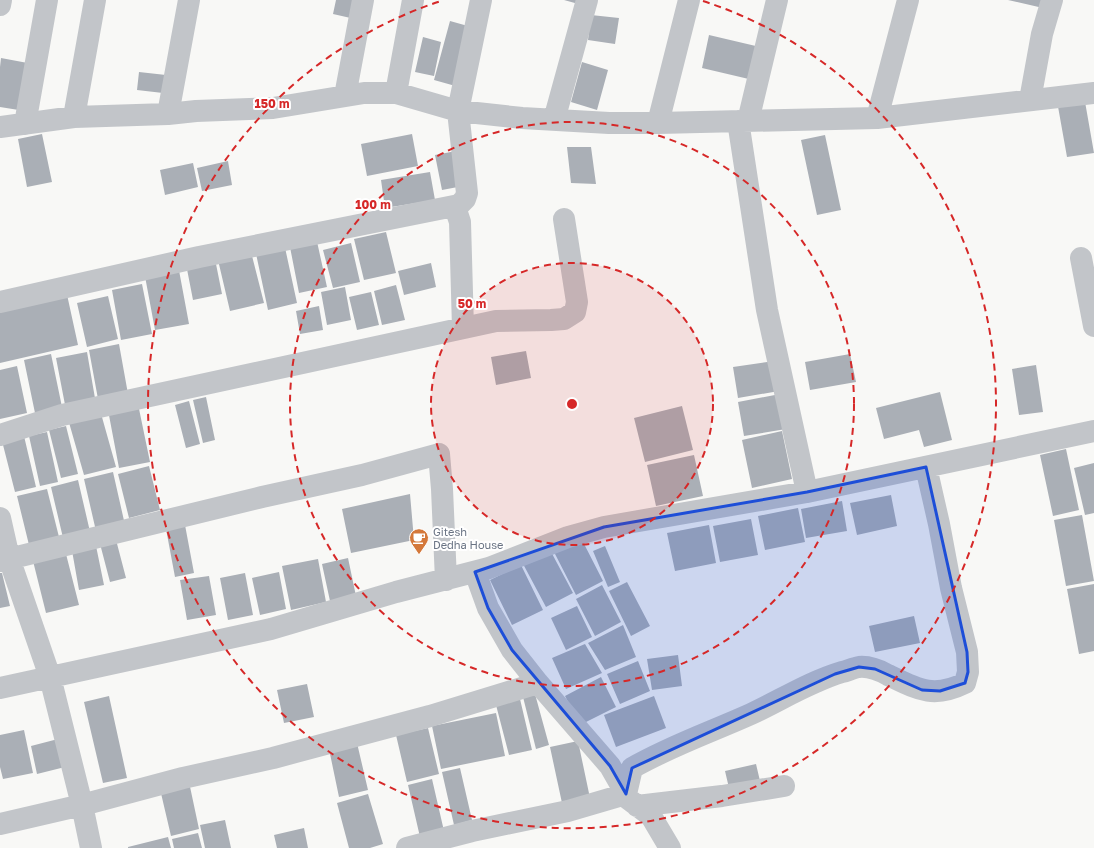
<svg xmlns="http://www.w3.org/2000/svg" width="1094" height="848" font-family="'Golos Text',sans-serif">
	<style>
		.building { fill: #aaafb6 }
		.lines { fill: none; stroke-linecap: round; stroke-linejoin: round }
		.minor { stroke: #c2c5c9; stroke-width: 22 }
		.marked { fill: #1d4ed8; fill-opacity: 0.2; stroke: #1d4ed8; stroke-width: 3; stroke-linejoin: round }
		.ring { fill: none; stroke: #d62828; stroke-width: 2; stroke-dasharray: 7 5 }
		.labels { text-anchor: middle; stroke-width: 4; stroke-linejoin: round; paint-order: stroke }
		.poi-label { font-size: 11px; fill: #6a7484; stroke: #fff; text-anchor: start }
		.centre { fill: #d62828; stroke: #fff; stroke-width: 2 }
		.ring-label { font-size: 12px; text-anchor: middle; font-weight: bold; fill: #d62828; stroke: #fff; stroke-width: 4; stroke-linejoin: round; paint-order: stroke }
	</style>
	<rect width="100%" height="100%" fill="#f8f8f6"/>
	<path class="building" d="M336 0H360L355 19 333 14Z
		M564 0H583L582 5Z
		M1008 0H1044L1043 8Z
		M591 15 619 18 615 44 588 40Z
		M450 21 475 28 459 87 434 80Z
		M709 35 760 47 753 80 702 68Z
		M423 37 441 42 434 76 415 72Z
		M1 58 33 64 25 111 0 107V67Z
		M582 62 608 70 597 110 571 102Z
		M139 72 166 75 163 93 137 90Z
		M1084 96 1094 153 1067 157 1057 101Z
		M42 134 52 182 27 187 18 139Z
		M412 134 418 166 367 176 361 144Z
		M825 135 841 210 817 215 801 140Z
		M567 147H591L596 184 571 183Z
		M456 151 463 186 442 190 435 155Z
		M228 161 232 185 202 191 197 168Z
		M193 163 198 187 165 195 160 170Z
		M430 172 435 200 385 208 381 180Z
		M386 232 396 273 364 280 354 239Z
		M316 237 327 287 299 293 289 242Z
		M284 243 297 303 268 310 255 249Z
		M351 243 360 282 333 288 323 250Z
		M251 252 264 303 230 311 218 260Z
		M215 259 222 294 193 300 186 264Z
		M431 263 436 287 404 295 398 271Z
		M178 265 189 324 155 330 144 271Z
		M142 284 152 334 121 340 112 290Z
		M396 285 405 320 382 325 374 291Z
		M345 287 351 320 327 325 321 292Z
		M66 290 78 345 0 363V305Z
		M371 292 379 325 357 330 349 297Z
		M108 296 118 339 87 347 77 303Z
		M319 306 323 330 300 334 296 311Z
		M119 344 128 394 98 399 89 350Z
		M526 351 531 378 496 385 491 357Z
		M87 352 96 404 66 410 56 358Z
		M51 354 62 407 35 413 24 360Z
		M850 354 856 382 810 390 805 362Z
		M774 361 779 391 738 398 733 367Z
		M1036 365 1043 412 1019 415 1012 369Z
		M17 366 27 413 0 419V370Z
		M940 392 952 440 924 447 919 430 884 439 876 408Z
		M780 394 786 429 744 436 738 402Z
		M206 397 215 440 203 443 193 400Z
		M189 401 200 444 186 448 175 405Z
		M138 404 150 462 119 468 108 410Z
		M682 406 693 450 645 462 634 418Z
		M100 410 116 467 84 475 68 419Z
		M66 426 78 474 61 478 49 430Z
		M782 431 792 479 752 488 742 440Z
		M47 432 58 482 40 486 29 436Z
		M24 436 36 487 15 492 2 441Z
		M1066 449 1079 510 1053 516 1040 455Z
		M694 455 703 496 656 506 647 465Z
		M1094 463V513L1085 515 1074 468Z
		M149 466 160 510 129 518 118 474Z
		M113 472 125 525 96 531 84 479Z
		M78 480 91 536 64 542 51 487Z
		M47 489 60 541 30 549 17 496Z
		M410 494 414 540 351 553 342 509Z
		M891 495 897 526 857 535 850 503Z
		M842 501 847 531 806 538 801 509Z
		M798 508 805 542 765 550 758 516Z
		M1082 515 1094 581 1066 586 1054 520Z
		M751 519 758 555 720 562 713 526Z
		M185 525 194 573 175 577 166 529Z
		M709 525 716 563 675 571 667 533Z
		M115 536 126 578 110 582 99 540Z
		M580 536 603 581 576 595 553 550Z
		M95 541 104 585 79 590 71 545Z
		M605 546 620 582 608 587 593 551Z
		M549 548 573 593 546 607 522 562Z
		M66 554 79 605 46 613 33 561Z
		M348 558 356 596 330 601 322 564Z
		M318 559 326 602 291 610 282 566Z
		M521 565 543 610 512 625 490 580Z
		M279 572 286 609 260 615 252 578Z
		M0 573H2L10 606 0 608Z
		M245 573 253 615 228 620 220 578Z
		M209 576 216 615 187 620 180 580Z
		M627 582 650 626 631 636 609 591Z
		M1094 584V651L1079 654 1067 589Z
		M602 585 621 622 595 636 576 599Z
		M577 606 592 637 566 650 551 618Z
		M914 616 920 643 875 652 869 626Z
		M623 625 636 657 605 670 588 643Z
		M585 644 602 673 566 689 552 658Z
		M678 655 682 686 652 690 647 659Z
		M638 661 650 691 620 704 607 674Z
		M601 677 616 707 580 725 565 696Z
		M307 684 314 717 284 723 277 690Z
		M535 694 549 745 536 749 523 697Z
		M109 696 127 778 103 783 84 702Z
		M654 696 666 728 616 747 604 715Z
		M520 699 532 750 509 755 496 705Z
		M496 713 505 756 441 769 432 726Z
		M428 728 439 774 407 782 396 735Z
		M24 730 33 773 3 779 0 767V735Z
		M58 739 65 767 37 774 31 746Z
		M578 741 590 798 562 803 550 747Z
		M357 743 368 790 339 797 329 749Z
		M756 764 760 781 729 788 725 771Z
		M460 768 472 820 454 825 442 772Z
		M432 779 444 831 420 837 408 785Z
		M189 782 199 829 171 836 160 789Z
		M368 794 383 844 370 848H349L337 803Z
		M225 820 231 848H205L200 825Z
		M304 828 308 848H277L274 835Z
		M198 833 202 848H174L172 839Z
		M168 837 171 848H128V847Z"/>
	<g class="lines">
		<path class="minor" d="M0 5 1 0
			M396 93 413 0
			M345 96 363 0
			M1030 100 1042 34 1052 0
			M168 114 189 0
			M74 117 95 0
			M877 118 908 0
			M554 120 587 0
			M738 121 767 310 807 492
			M748 121 777 0
			M658 123 689 0
			M25 124 47 0
			M0 127 74 117 168 114 196 111 273 108 364 93H396L458 111 522 118 609 123H658L877 118 1094 93
			M459 205 456 210 460 222 463 328
			M1081 258 1094 326
			M0 302 199 257 459 205 465 199 467 193 458 111 481 0
			M0 435 62 415 496 321 551 320 564 319 575 312 577 302 564 219
			M0 518 9 558 50 677 82 805 91 848
			M0 561 262 497 362 475 439 454 442 489 446 580
			M475 572 488 608 512 650 538 683 610 766 626 794
			M0 688 271 629 396 592 489 568 568 537 604 527 807 492 1094 431
			M626 794 632 768C670 746 711 732 751 714 781 700 809 682 842 672 847 671 853 668 859 667 870 666 879 670 888 675 917 689 933 699 965 683L968 672 967 652 951 588 939 524 926 467
			M637 806 722 796 784 786
			M0 824 82 805 183 778 273 758 430 716 538 683
			M407 848 472 831 568 811 626 794 627 798 651 816 670 848"/>
	</g>
	<path class="marked" d="M926 467 967 652 968 672 965 683 940 691 922 690 875 669 859 667 835 674 632 768 626 794 610 766 512 650 488 608 475 572 604 527 807 492Z"/>
	<circle cx="572" cy="404" r="141" fill="#d62828" fill-opacity=".12"/>
	<g class="ring">
		<circle cx="572" cy="404" r="141"/>
		<circle cx="572" cy="404" r="282"/>
		<path d="M703 1A424 424 0 1 1 441 1"/>
	</g>
	<defs>
		<g id="cafe-pin" transform="scale(1)"><path d="M0 17L-7.5 6A9.5 9.5 0 1 1 7.5 6Z" fill="#d4783a" stroke="#fff"/><path d="M-5.5-4.5H6V0H3Q3 3.5 0 3.5H-2.5Q-5.5 3.5-5.5 0ZM3-3.2v2h1.7v-2ZM-6 4.5H4V6H-6Z" fill="#fff"/></g>
	</defs>
	<g fill-rule="evenodd">
		<use href="#cafe-pin" x="419" y="538"/>
	</g>
	<g class="labels">
		<g class="poi-label">
			<text x="433" y="536">Gitesh<tspan x="433" dy="13">Dedha House</tspan></text>
		</g>
	</g>
	<circle cx="572" cy="404" r="6" class="centre"/>
	<g class="ring-label">
		<text x="272" y="108">150 m</text>
		<text x="373" y="209">100 m</text>
		<text x="472" y="308">50 m</text>
	</g>
</svg>
